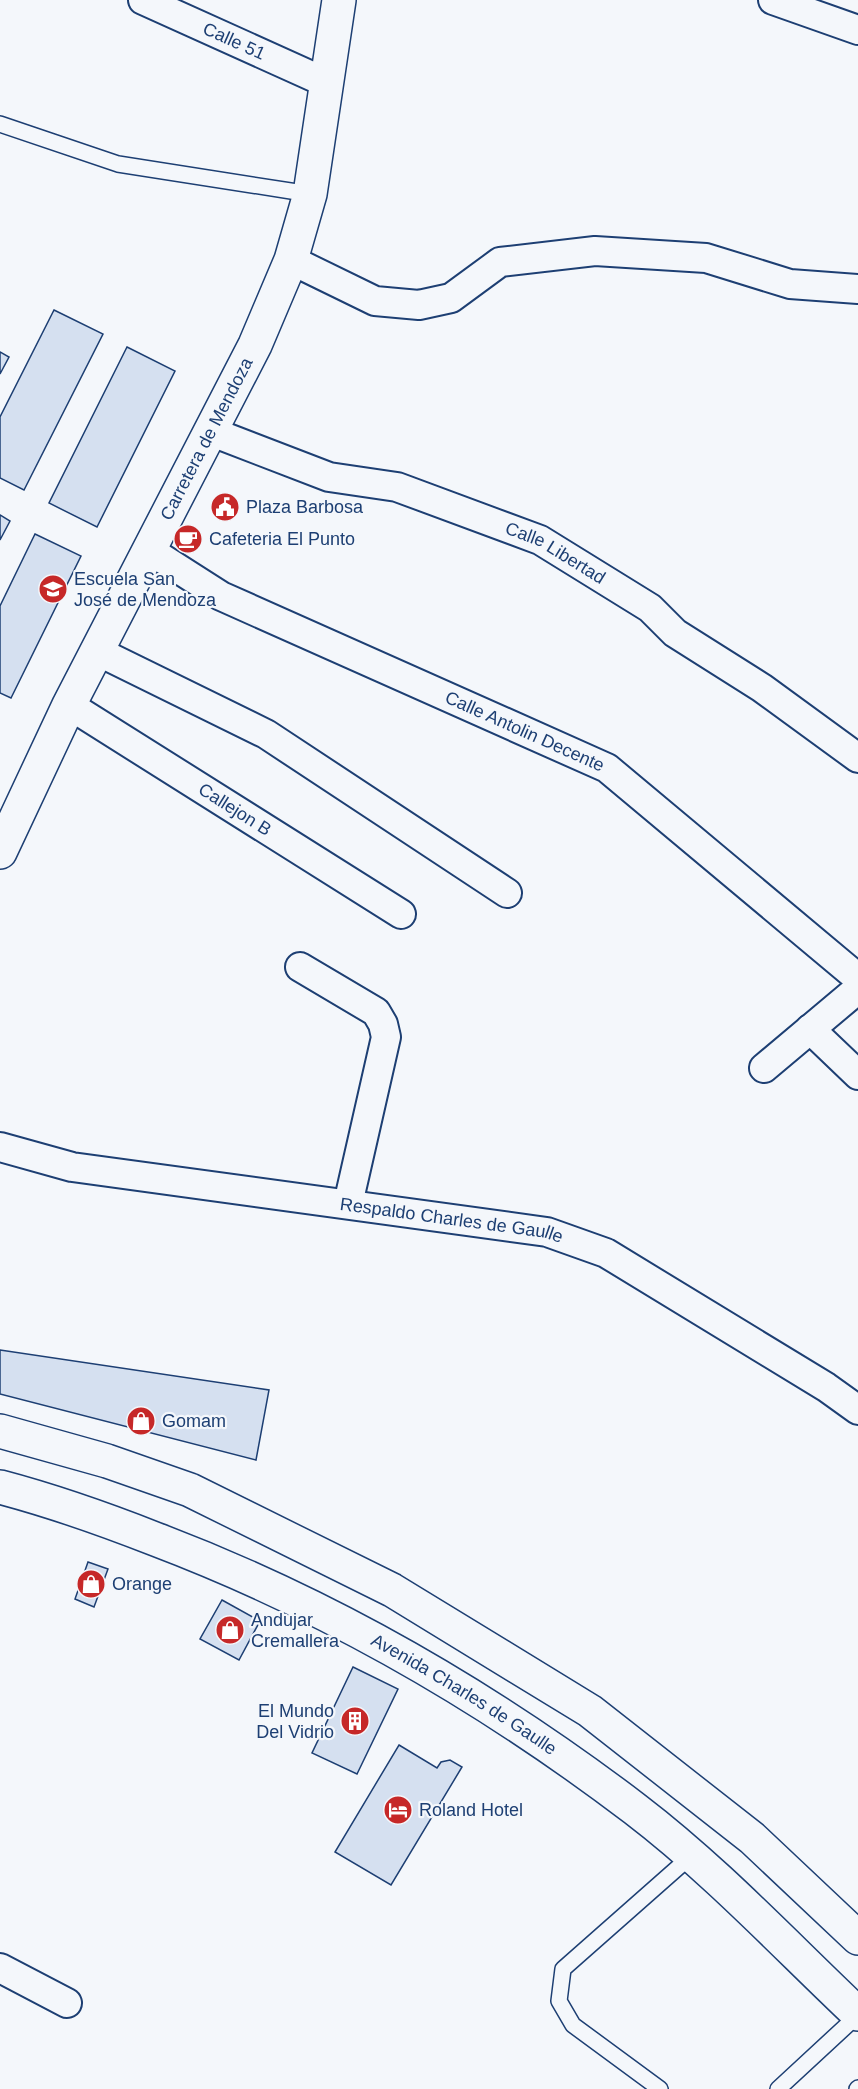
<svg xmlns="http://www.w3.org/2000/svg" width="858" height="2089" font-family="Arial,sans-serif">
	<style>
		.building { fill: #d5e0f0; stroke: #1d3f73; stroke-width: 1.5 }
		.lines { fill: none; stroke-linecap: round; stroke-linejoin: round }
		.lane-casing { stroke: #1d3f73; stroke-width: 18 }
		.street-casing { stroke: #1d3f73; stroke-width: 32 }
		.secondary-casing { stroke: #1d3f73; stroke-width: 36 }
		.primary-casing { stroke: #1d3f73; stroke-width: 36 }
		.lane { stroke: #f4f7fb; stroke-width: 15 }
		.street { stroke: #f4f7fb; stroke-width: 28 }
		.secondary { stroke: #f4f7fb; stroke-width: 33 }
		.primary { stroke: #f4f7fb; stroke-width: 33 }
		.labels { text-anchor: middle; stroke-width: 4.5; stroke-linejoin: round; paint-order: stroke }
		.street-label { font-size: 18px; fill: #1d3f73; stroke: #f4f7fb }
		.poi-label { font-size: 18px; fill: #1d3f73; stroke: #f4f7fb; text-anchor: start }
	</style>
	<rect width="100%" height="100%" fill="#f4f7fb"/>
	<path class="building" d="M54 310 103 334 24 490 0 478V417Z
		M127 347 175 371 97 527 49 503Z
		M0 352 9 357 0 374Z
		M0 515 10 521 0 540Z
		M35 534 81 556 11 698 0 693V606Z
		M0 1350 269 1390 256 1460 0 1394Z
		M88 1562 108 1569 94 1607 75 1599Z
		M222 1600 260 1621 239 1660 200 1639Z
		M353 1667 398 1689 357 1774 312 1753Z
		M399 1745 437 1768 441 1762 450 1760 462 1767 391 1885 335 1852Z"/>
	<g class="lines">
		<g class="lane-casing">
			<path id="lane" d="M0 124 118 164 310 194
				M660 2089 573 2025 559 2001 563 1969 691 1856
				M778 2089 858 2015
				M857 2089 858 2088"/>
		</g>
		<g class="street-casing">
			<g id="street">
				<path id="s1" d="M143 0 327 83"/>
				<path d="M773 0 858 30"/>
				<path d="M291 260 375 301 419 305 451 298 500 262 595 251 706 258 790 284 858 289"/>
				<path id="s2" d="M212 432 329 477 397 487 540 540 650 608 675 633 762 688 858 758"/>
				<path id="s3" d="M149 550 221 596 607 768 858 978"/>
				<path d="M97 651 266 734 507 893"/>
				<path id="s4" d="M69 705 401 914"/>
				<path d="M300 967 376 1012 383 1024 386 1037 348 1204"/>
				<path d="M810 1029 858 1075"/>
				<path d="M764 1068 858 989"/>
				<path id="s5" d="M0 1147 72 1167 547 1232 606 1253 826 1387 858 1410"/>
				<path d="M0 1968 67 2003"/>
			</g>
		</g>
		<g class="secondary-casing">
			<g id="secondary">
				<path id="s6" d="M0 852 69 705 255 345 291 260 310 194 339 0"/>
			</g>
		</g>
		<g class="primary-casing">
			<g id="primary">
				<path d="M0 1431 107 1461 190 1490 392 1590 590 1711 752 1838 858 1938"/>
				<path id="s7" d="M0 1487C53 1501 104 1519 155 1539 329 1605 488 1697 635 1809 715 1870 785 1945 858 2014"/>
			</g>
		</g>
		<use href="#lane" class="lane"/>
		<use href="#street" class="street"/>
		<use href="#secondary" class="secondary"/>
		<use href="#primary" class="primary"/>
	</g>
	<defs>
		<g id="civic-disc" transform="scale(1.5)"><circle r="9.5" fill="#c62828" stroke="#f4f7fb"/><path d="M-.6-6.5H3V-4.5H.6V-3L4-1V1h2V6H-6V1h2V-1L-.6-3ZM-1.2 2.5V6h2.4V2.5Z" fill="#fff"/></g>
		<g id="cafe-disc" transform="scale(1.5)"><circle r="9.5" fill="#c62828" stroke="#f4f7fb"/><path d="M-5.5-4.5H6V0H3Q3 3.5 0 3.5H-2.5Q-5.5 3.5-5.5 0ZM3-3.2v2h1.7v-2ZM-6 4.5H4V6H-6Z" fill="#fff"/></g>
		<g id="school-disc" transform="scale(1.5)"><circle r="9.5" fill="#c62828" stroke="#f4f7fb"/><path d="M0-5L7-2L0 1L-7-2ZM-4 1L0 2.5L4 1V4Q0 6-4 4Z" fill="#fff"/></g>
		<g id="shop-disc" transform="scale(1.5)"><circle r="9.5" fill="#c62828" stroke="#f4f7fb"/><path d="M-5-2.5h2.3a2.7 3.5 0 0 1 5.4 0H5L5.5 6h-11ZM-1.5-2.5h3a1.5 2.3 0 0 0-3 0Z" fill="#fff"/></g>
		<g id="building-disc" transform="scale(1.5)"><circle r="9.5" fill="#c62828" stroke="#f4f7fb"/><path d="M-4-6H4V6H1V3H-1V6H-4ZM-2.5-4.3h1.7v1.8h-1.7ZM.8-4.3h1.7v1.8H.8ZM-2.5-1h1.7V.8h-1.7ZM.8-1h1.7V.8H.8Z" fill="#fff"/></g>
		<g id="hotel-disc" transform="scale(1.5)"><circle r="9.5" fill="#c62828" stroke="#f4f7fb"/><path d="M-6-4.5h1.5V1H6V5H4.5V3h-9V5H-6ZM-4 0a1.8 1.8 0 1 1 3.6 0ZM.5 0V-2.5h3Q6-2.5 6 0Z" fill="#fff"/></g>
	</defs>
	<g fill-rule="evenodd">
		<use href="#civic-disc" x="225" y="507"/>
		<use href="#cafe-disc" x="188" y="539"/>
		<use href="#school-disc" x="53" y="589"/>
		<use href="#shop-disc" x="141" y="1421"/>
		<use href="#shop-disc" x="91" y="1584"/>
		<use href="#shop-disc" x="230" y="1630"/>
		<use href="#building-disc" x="355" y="1721"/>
		<use href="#hotel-disc" x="398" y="1810"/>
	</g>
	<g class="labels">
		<g class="street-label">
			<text dy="6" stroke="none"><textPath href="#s1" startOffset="100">Calle 51</textPath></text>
			<text dy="6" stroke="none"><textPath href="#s6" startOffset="462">Carretera de Mendoza</textPath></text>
			<text dy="6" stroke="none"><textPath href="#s2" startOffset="366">Calle Libertad</textPath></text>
			<text dy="6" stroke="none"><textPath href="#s3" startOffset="418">Calle Antolin Decente</textPath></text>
			<text dy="6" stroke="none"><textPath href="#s4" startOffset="196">Callejon B</textPath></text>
			<text dy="6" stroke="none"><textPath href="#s5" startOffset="458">Respaldo Charles de Gaulle</textPath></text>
			<text dy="6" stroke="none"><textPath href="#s7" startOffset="510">Avenida Charles de Gaulle</textPath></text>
		</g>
		<g class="poi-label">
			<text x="246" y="513">Plaza Barbosa</text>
			<text x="209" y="545">Cafeteria El Punto</text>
			<text x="74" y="585">Escuela San<tspan x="74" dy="21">José de Mendoza</tspan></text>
			<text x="162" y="1427">Gomam</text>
			<text x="112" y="1590">Orange</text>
			<text x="251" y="1626">Andujar<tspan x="251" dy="21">Cremallera</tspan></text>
			<text x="334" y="1717" text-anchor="end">El Mundo<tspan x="334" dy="21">Del Vidrio</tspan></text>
			<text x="419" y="1816">Roland Hotel</text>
		</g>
	</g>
</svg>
